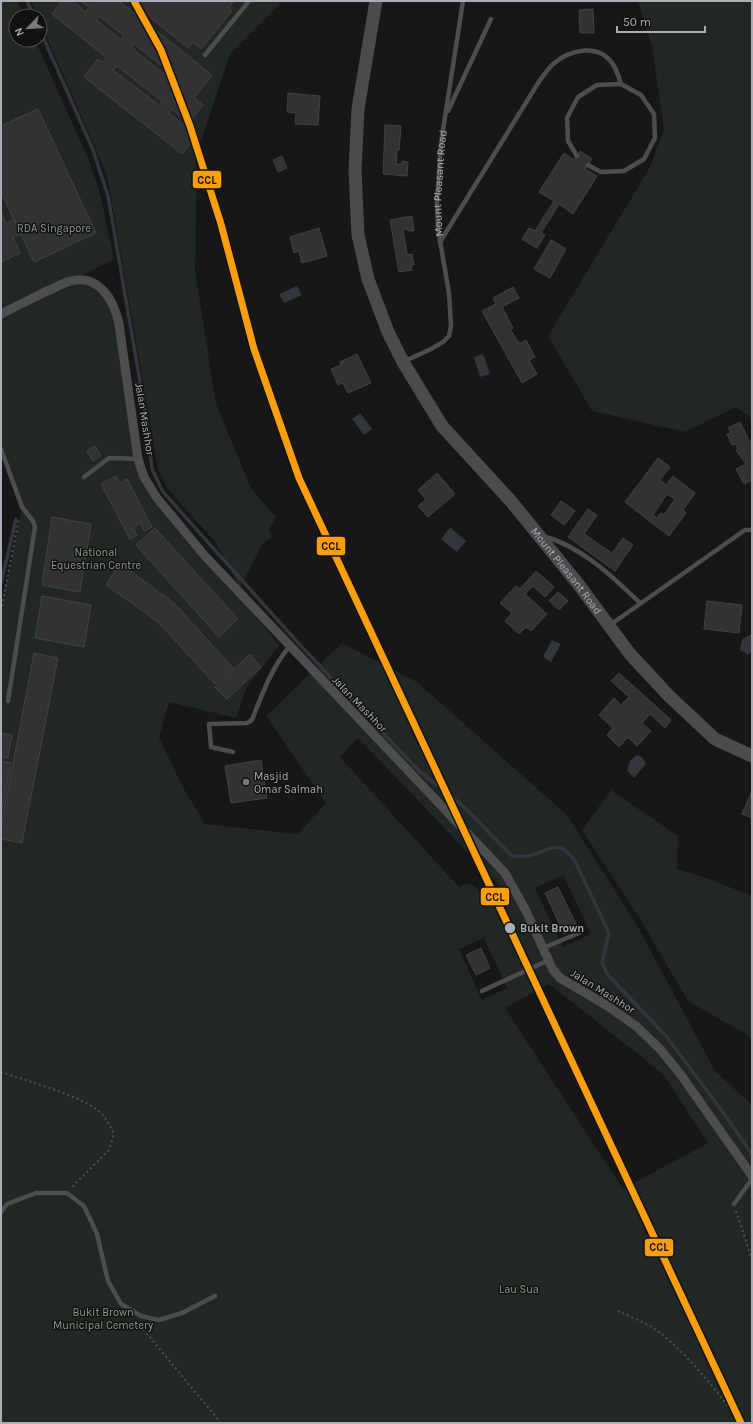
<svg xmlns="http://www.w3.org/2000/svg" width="753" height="1424" font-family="Karla,sans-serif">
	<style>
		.green { fill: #212722; fill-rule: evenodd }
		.water { fill: #30363c }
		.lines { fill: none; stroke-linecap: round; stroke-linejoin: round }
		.stream { stroke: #30363c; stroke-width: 3.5 }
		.building { fill: #323233; stroke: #414144; fill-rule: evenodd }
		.path { stroke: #4d4f51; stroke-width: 2; stroke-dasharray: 2 3; stroke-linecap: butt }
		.lane { stroke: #4d4d50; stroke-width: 4.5 }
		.street { stroke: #4d4d50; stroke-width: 9 }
		.secondary { stroke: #4b4b4e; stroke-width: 13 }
		.metro-1-casing { stroke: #121213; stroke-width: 10 }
		.metro-1 { stroke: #fa9e0d; stroke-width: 7 }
		.poi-dot { fill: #77797f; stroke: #121213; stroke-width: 1.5 }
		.stop-dot { fill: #abaeb7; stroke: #121213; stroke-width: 1.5 }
		.labels { text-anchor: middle; stroke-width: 3; stroke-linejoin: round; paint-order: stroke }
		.street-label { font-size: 11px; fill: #abaeb7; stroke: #121213 }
		.park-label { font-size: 11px; fill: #849f86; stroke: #121213 }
		.poi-label { font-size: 11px; fill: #abaeb7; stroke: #121213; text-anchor: start }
		.stop-label { font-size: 11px; font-weight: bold; fill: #abaeb7; stroke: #121213; text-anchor: start }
		.line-badge { stroke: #121213; stroke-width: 1.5 }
		.pale-badge-label { font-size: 11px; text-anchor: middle; font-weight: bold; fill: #111 }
	</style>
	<rect width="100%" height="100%" fill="#171718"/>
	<path class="green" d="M1 1H17L24 16H16V40H35L88 158 100 193 114 259 72 281H86L112 302 146 478 244 598 279 646 247 687 236 718 169 702 159 738 184 789 205 824 298 834 326 803 266 716 342 643 417 682 567 815 638 927 715 1071 752 1105V1423H1V611L22 507 1 450ZM358 738 500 886 484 895 470 883 459 887 340 757ZM563 875 591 934 563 947 535 888ZM484 938 507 988 482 1000 459 949ZM549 984 663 1074 708 1143 623 1189 505 1008Z
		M31 1H285L282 2 230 54 197 153 195 271 216 404 251 488 276 517 269 530 272 537 262 545 240 588 216 543 167 488 158 469 107 175 40 22V16H38Z
		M638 1H748L752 3V419L736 407 685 432 592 411 548 336 649 169 664 130 652 47Z
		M611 790 678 836 677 869 712 880 752 896V1040L744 1033 688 1001 640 919 582 830Z"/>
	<path class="water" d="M282 155 288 168 278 173 272 160Z
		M297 286 302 295 284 303 279 294Z
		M483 354 490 374 480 377 474 357Z
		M360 413 372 429 364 435 352 419Z
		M450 527 466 541 457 552 441 539Z
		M752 634V650L749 655 740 650 742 639Z
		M552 640 561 644 551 662 543 657Z
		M637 755 642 757 646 764 634 778 627 770 630 761Z"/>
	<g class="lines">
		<path class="stream" d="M27 1 34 16
			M40 30 93 150 108 196 147 422 152 469 163 492 299 644 420 772 462 805 512 856C517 856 523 857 528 856 550 852 557 836 575 861L609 933 602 963 608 975 666 1036 717 1104 752 1154
			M1 583 16 519"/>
	</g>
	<path class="building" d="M62 1H72L86 12 89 7 81 1H119L212 75 194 98 203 105 189 123 172 109 169 113 197 135 182 154 84 77 98 59 103 62 107 58 52 14ZM99 16 124 36 121 40 96 20ZM134 44 177 78 174 82 131 47ZM117 66 162 101 159 105 113 70Z
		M130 1H234L229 8 232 11 201 49 193 42 188 48Z
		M593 9 594 33H580L579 10Z
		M288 93 320 96 318 125 295 124 296 113 287 112Z
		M38 109 96 233 34 262 1 192V126Z
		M385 125 401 126 399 150H397L396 164H402V161L408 162 407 176 383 174Z
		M580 151 592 159 585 169 597 176 573 214 559 204 541 233 545 235 537 248 522 239 529 228 535 231 554 201 539 192 564 153 574 160Z
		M1 212 6 223 14 220 21 234 13 237 20 253 1 262Z
		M412 216 414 231H408V229L403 230 407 255 412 254 414 265H411L412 270 399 272 390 220Z
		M319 228 327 256 302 263 299 251 294 253 290 237Z
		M551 240 566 249 550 278 534 269Z
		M513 287 519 298 502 307 513 328 511 330 519 344 526 340 535 357 529 360 537 374 522 383 482 311 496 304 493 298Z
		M357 354 371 383 348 393 343 383 338 385 331 369 341 365 340 362Z
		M740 422 749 441 752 440V480L744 484 736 469 746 464 736 450 738 449 736 444 732 445 727 434 731 433 728 428Z
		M95 446 101 456 93 461 87 451Z
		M658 458 670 467 660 480 666 485 673 476 695 493 683 510 686 513 669 536 625 502ZM667 494 675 499 664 515 661 513 657 518 653 515Z
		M437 473 455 494 428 517 418 506 426 499 418 490Z
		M116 476 120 483 127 479 152 527 144 531 140 523 133 527 137 535 130 539 101 484Z
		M561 501 575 511 564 525 551 515Z
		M588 509 597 515 584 534 612 553 623 538 633 545 615 571 568 537Z
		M52 517 91 524 80 592 42 585Z
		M155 528 238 619 219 637 136 545Z
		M120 563 175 604 233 668 215 684 158 622 106 585Z
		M536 571 554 587 545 597 533 586 525 594 547 614 531 631 526 627 519 634 505 621 512 613 500 603 516 586 520 589Z
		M558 592 568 601 559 610 549 601Z
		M42 596 91 605 84 647 35 638Z
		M707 601 742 605 739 633 704 629Z
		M34 653 58 658 22 843 1 839V826Z
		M250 654 261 667 227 699 215 687Z
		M619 673 671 720 665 728 650 714 642 723 651 731 637 746 628 737 619 747 607 735 613 728 599 715 614 698 621 705 629 697 611 681Z
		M1 733 12 735 8 758 1 757Z
		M261 760 267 798 231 803 225 766Z
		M1 761 11 763 1 815Z
		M751 793H752V818L742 814Z
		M558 887 578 928 564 934 545 893Z
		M481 948 490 968 476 975 466 955Z"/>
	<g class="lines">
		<path class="path" d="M1 611 19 518
			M1 1072C27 1081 75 1094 96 1109 105 1115 109 1124 114 1134L109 1150 72 1187
			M736 1211 752 1259
			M618 1311C631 1317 647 1323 659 1332 687 1354 720 1393 739 1423
			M143 1324 144 1330 221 1423"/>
		<g class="lane">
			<path d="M205 55 249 1"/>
			<path d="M448 111 491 19"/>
			<path d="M577 156 568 141 567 118 578 97 597 85 621 84 641 95 654 114 655 138 644 159 624 171 601 172 588 165"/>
			<path d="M440 242 540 80C544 75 548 69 552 65 570 49 600 42 614 66 617 71 619 78 621 84"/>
			<path id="s1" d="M405 361 431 349 443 342 449 336 451 326 449 293 438 229 437 201 441 143 463 1"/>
			<path d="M1 449 22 507 33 521 35 527 8 701"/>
			<path d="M84 477 109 458 138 459"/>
			<path d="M543 536C581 546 613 577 640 603"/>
			<path d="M610 625 745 530H752"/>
			<path d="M233 752 211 747 209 724 247 723 252 720C262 694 271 669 289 647"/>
			<path d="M543 948 579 933"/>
			<path d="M482 991 547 961"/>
			<path d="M734 1204 752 1179"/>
			<path d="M1 1212 7 1204 36 1193H67L84 1206 97 1234 108 1281 121 1304 141 1316 159 1320 182 1313 215 1296"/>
		</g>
		<path class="street" d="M1 314C16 306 31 299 45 292 53 289 62 283 71 281 99 274 114 300 119 324L138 459 144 477 157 498 205 556 505 873 526 911 553 970 560 978 606 1005 636 1026 660 1049 681 1075 752 1176"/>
		<path class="secondary" id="s2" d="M376 1 358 109 355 170 358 235 368 279 388 332 403 362 442 426 510 500 579 585 630 654 669 696 715 739 752 756"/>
		<g class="metro-1-casing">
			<path id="metro-1" d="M134 1 161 50 190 126 221 224 254 349 299 478 741 1423"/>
		</g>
		<use href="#metro-1" class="metro-1"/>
	</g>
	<circle class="poi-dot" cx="246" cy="782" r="4"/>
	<circle class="stop-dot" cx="510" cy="928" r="6"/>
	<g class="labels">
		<g class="street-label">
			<text dy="4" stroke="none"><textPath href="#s1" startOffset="205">Mount Pleasant Road</textPath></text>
			<text transform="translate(145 419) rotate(81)" y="4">Jalan Mashhor</text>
			<text dy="4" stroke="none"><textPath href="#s2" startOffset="637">Mount Pleasant Road</textPath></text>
			<text transform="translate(360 704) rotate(46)" y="4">Jalan Mashhor</text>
			<text transform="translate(603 991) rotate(32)" y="4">Jalan Mashhor</text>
		</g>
		<g class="park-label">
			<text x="54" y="232">RDA Singapore</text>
			<text x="96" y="556">National<tspan x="96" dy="13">Equestrian Centre</tspan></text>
			<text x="519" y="1293">Lau Sua</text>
			<text x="103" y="1316">Bukit Brown<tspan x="103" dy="13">Municipal Cemetery</tspan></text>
		</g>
		<g class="poi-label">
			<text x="254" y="780">Masjid<tspan x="254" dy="13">Omar Salmah</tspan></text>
		</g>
		<g class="stop-label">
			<text x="520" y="932">Bukit Brown</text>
		</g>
	</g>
	<g class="line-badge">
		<rect x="192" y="170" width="30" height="19" rx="4" fill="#fa9e0d"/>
		<rect x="316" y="536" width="30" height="20" rx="4" fill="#fa9e0d"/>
		<rect x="480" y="887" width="30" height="19" rx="4" fill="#fa9e0d"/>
		<rect x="644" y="1238" width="30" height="19" rx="4" fill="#fa9e0d"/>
	</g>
	<g class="pale-badge-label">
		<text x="207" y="184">CCL</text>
		<text x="331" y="550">CCL</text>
		<text x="495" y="901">CCL</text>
		<text x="659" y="1251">CCL</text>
	</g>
	<rect width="753" height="1424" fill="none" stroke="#abaeb7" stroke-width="4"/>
	<g transform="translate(28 28) rotate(245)"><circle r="19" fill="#121213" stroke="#4f5055"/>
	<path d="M0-3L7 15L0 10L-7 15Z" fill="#77797f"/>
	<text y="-6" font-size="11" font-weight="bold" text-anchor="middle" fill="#abaeb7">N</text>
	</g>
	<path d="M617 26v6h88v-6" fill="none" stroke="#abaeb7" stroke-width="2"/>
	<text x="623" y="26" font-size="12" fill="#abaeb7" stroke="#121213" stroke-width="3" paint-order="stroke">50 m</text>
</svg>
